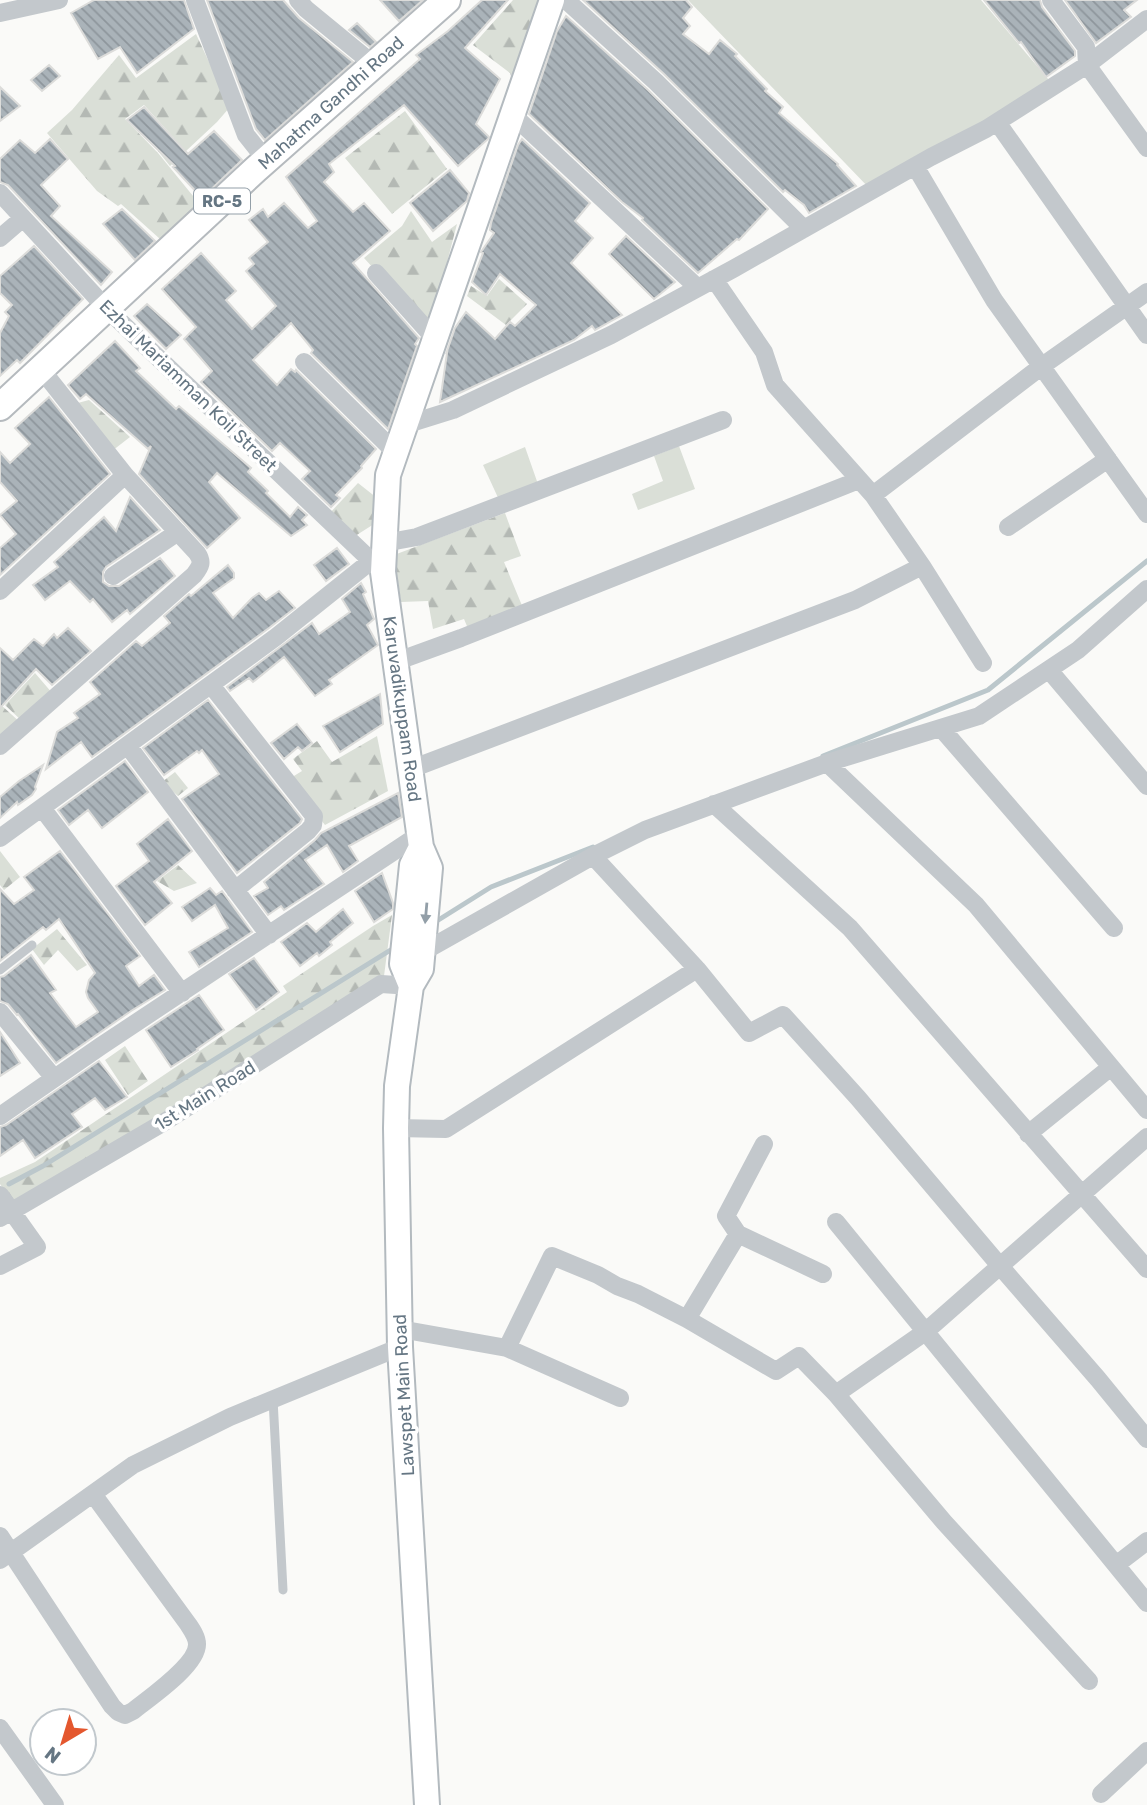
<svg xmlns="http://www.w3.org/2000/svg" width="1147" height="1805" font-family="Rubik,sans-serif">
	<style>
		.grass { fill: #dadfd7 }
		.forest { fill: url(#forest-firs) }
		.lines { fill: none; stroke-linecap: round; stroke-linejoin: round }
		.stream { stroke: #bbc7cb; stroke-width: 5 }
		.building { fill: url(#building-back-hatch); stroke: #dcdcda; stroke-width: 2 }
		.secondary-casing { stroke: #b3babf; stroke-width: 28 }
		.primary-casing { stroke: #b5babe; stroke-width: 30 }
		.lane { stroke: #c3c8cc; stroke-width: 9 }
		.street { stroke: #c3c8cc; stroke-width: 18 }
		.secondary { stroke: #fff; stroke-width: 24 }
		.primary { stroke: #fff; stroke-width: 26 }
		.oneway { fill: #939fa8 }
		.labels { text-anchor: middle; stroke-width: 7; stroke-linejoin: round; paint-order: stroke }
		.shield { fill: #fff; stroke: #939fa8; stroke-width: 2 }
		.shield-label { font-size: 16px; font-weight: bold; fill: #657683 }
		.street-label { font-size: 18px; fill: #657683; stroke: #fff }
	</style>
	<defs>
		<pattern id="forest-firs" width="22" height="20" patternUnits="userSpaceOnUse" patternTransform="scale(1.75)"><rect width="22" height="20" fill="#dadfd7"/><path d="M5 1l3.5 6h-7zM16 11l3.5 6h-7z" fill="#b4b9b4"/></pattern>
		<pattern id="building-back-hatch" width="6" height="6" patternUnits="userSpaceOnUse" patternTransform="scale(1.75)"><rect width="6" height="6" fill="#aab3b9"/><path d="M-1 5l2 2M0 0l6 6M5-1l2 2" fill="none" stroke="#8e969c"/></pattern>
	</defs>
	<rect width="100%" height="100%" fill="#fafaf8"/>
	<path class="grass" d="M688 0H981L1054 86 871 190Z
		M679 446 695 489 638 510 632 494 663 481 654 456Z
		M525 447 539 487 500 502 483 465Z"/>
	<path class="forest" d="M513 0H537L544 6 511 76 510 73 473 45Z
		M196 34 230 107 217 122 170 166 158 151 174 138 144 105 125 119 158 153 202 207 160 239 121 204 118 206 97 191 47 133 72 110 119 55 136 78Z
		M405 111 447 169 392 214 345 158Z
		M411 211 432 242 457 224 431 324 427 327 364 258 402 226Z
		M499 279 527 304 506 325 467 296 471 286 487 296Z
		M89 400 130 437 112 451 74 404Z
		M358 483 377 498 374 524 352 538 328 515Z
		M505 513 521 556 504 562 523 608 469 631 464 619 433 629 428 601 401 602 394 555Z
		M35 673 53 694 23 722 5 705Z
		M0 704 22 724 0 743Z
		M377 736 388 791 325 825 289 779 302 771 293 759 317 741 332 762Z
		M175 772 188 788 178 796 162 782Z
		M0 851 20 877 4 890 0 885Z
		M178 865 197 883 174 891 157 881Z
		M392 915 384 976 15 1206 0 1184V1178L35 1162 287 992 283 986 373 926Z
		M57 929 87 965 77 971 58 950 44 965 32 949Z
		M125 1046 148 1081 128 1095 105 1060Z"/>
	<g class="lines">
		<path class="stream" d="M823 756 988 690 1147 561
			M432 924 491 887 593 847
			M9 1184 43 1166 397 946"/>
	</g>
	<path class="building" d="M94 0H184L194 29 137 73 120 47 98 59 71 13Z
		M207 0H283L299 18 353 62 265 140 256 129Z
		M380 0H423L399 21Z
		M482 0H508L465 48 500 79 476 124 489 137 488 139 458 166 404 105 329 164 334 172 324 182 353 212 364 203 390 231 353 263 419 338 415 344 417 346 388 429 311 353 313 350 291 323 253 360 277 385 291 369 295 372 296 370 376 449 361 466 362 468 336 495 340 498 331 507 302 479 310 471 280 443 272 451 201 382 212 371 184 339 196 327 162 289 201 253 236 291 226 300 252 329 276 306 246 271 254 264 249 258 268 242 249 220 263 209 268 217 284 203 308 228 317 221 286 177 420 59 416 55 448 31Z
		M583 0H686L692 7 683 18 690 26 683 34 709 54 720 40 737 54 735 56 767 89 765 91 783 107 779 113 838 164 837 165 856 186 809 213 804 205 785 190 783 192 664 74Z
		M984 0H1040L1042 7 1075 51V56L1046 77 1021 42 1019 43Z
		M1065 0H1137L1124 10 1131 17 1096 43Z
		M566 16 648 90 768 209 739 240 737 239 698 273 642 220 643 218 622 202 529 114 557 31Z
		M357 23 376 42 370 47 349 30Z
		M49 65 60 76 42 91 31 80Z
		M0 87 20 106 0 121Z
		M144 107 188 154 214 131 242 160 202 198 173 167 175 166 127 120Z
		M50 139 68 159 41 185 60 206 51 216 112 272 101 285 8 185 0 182V159L20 140 35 153Z
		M522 139 590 203 575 221 593 238 571 263 622 315 595 330 592 326 574 340 440 402 447 353 446 354 455 328 466 312 495 339 510 322 515 326 536 305 500 274 486 295 472 282 483 253 481 252 494 233 490 230 491 223 518 145Z
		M450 170 469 193 467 201 433 231 410 203Z
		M122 209 155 241 135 260 103 224Z
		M626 236 675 282 654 299 609 254Z
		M34 246 83 299 20 363 17 360 0 376V333L9 316 5 312 12 305 0 293V276Z
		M147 304 181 335 166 349 134 316Z
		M115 341 140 368 136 371 176 409 179 406 251 468 248 472 268 491 266 493 290 517 298 507 307 515 302 520 307 525 291 536 217 473 209 482 240 518 207 548 139 474 151 446 148 449 86 394 80 399 68 385Z
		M49 397 110 474 0 575V548L16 534 0 515 17 501 0 482V452L10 463 30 444 15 428Z
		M130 497 160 530 106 567 103 572V582L109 586H119L160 558 175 576 130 614 127 610 112 622 93 599 90 602 70 581 45 600 33 585 58 567 54 562 104 517 116 531Z
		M337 548 349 564 326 581 314 565Z
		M228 565 234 573V578L213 593 233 618 252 598 259 593 266 600 279 591 295 608 269 628 92 757 81 742 46 769 57 732 78 718 74 713 100 694 90 682 136 641 142 646 170 623 164 616 189 594 191 596Z
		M361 583 366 592 363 594 374 619 367 625 378 645 329 680 332 684 315 696 284 657 253 682 249 678 230 691 227 687 312 623 319 634 350 612 342 599Z
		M68 628 91 651 52 685 36 669 0 708V648L13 660 34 639 43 646 54 634 57 638Z
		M380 694 383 724 340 752 323 726Z
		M208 700 302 819 300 823 237 873 182 799 219 774 202 750 199 753 197 751 164 775 143 748Z
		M297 724 312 743 302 751 298 747 284 759 271 743Z
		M125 761 148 792 102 828 88 810 69 825 58 810Z
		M43 765 35 787 36 789 32 795 18 805 17 802 0 818V797L19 781Z
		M398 793 402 817 349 846 358 861 343 872 327 845 305 860 324 884 284 910 281 906 268 915 254 896 268 888 264 882 315 840 321 833Z
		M168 819 192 851 154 882 172 903 145 925 116 886 149 861 137 844Z
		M60 851 140 956 126 966 139 986 154 975 165 990 131 1011 56 1063 18 1014 17 1015 8 1004 0 1001V977L4 976 31 955 56 990 50 993 76 1027 98 1012 88 998 86 992 89 980 95 973 59 919 46 930 43 927 0 961V889L14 904 34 890 24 877Z
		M382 873 393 903V909L374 922 355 891Z
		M210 888 216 895 222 891 252 932 199 967 189 952 228 928 215 905 192 921 182 907Z
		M343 909 353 923 330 942 332 945 319 956 317 953 300 966 281 942 307 923 316 932Z
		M254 958 279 992 256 1010 229 974Z
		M199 995 224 1030 197 1049 198 1050 171 1067 146 1030Z
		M0 1032 20 1063 0 1076Z
		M99 1061 127 1097 105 1110 95 1098 72 1114 82 1127 35 1158 23 1140 0 1156V1127L6 1125Z"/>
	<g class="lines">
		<g class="secondary-casing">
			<path id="secondary" d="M411 986 402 964 412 865 421 847
				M427 1805 400 1347 396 1128 397 1086 411 986 421 969 430 868 421 847 383 572 388 475 552 0"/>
		</g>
		<g class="primary-casing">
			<path id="primary" d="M0 407 256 169 447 0"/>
		</g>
		<path class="lane" d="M0 970 32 945
			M273 1399 283 1590"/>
		<path class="street" d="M195 0 246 135 266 160
			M298 0 306 9 373 64
			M566 0 656 82 804 229
			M1051 0 1086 47 1087 65 1147 148
			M0 13 59 0
			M513 115 698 288
			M997 122 1147 335
			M915 166 994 300 1147 514
			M0 193 107 309 383 572
			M0 238 22 219
			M376 273 435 339
			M714 279 764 352 775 385 873 495 922 566
			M304 362 396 453
			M405 425 453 410 611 335 733 269 931 157 986 129 1087 65 1147 19
			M873 495 1042 366 1147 292
			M1008 527 1108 459
			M384 543 417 537 723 420
			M113 576 178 532
			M1147 589 1078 650 979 716 827 763 976 905 1147 1110
			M0 591 125 475 41 369
			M395 662 461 638 859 480
			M1049 670 1147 786
			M211 685 314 816 313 825 308 831 235 890
			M941 728 1114 928
			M0 746 194 575C201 566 203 562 197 553L125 475
			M128 746 269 935
			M411 769 855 600 922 566 983 663
			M714 804 850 928 1147 1269
			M42 808 182 993
			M0 838 276 637 371 561
			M593 856 697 969 749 1033 783 1015 858 1098 1000 1266 1147 1137
			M423 952 593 856 645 830 827 763
			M0 1012 54 1078
			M0 1116 101 1046 420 834
			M396 1128 446 1129 697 969
			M1028 1134 1111 1067
			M764 1144 726 1216 738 1234 687 1319 776 1371 799 1356 836 1394
			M0 1195 37 1247 0 1266
			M0 1218 166 1121 381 984 411 986
			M836 1222 1147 1603
			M738 1234 823 1274
			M400 1329 507 1348 620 1398
			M507 1348 552 1256 598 1275 617 1286 638 1294 687 1319
			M0 1536 112 1706 118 1712 125 1715 133 1711C149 1698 198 1665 197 1644 197 1637 192 1630 188 1624L93 1494
			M0 1560 133 1465 230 1417 400 1347
			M1116 1565 1147 1541
			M1089 1681 944 1522 836 1394 925 1332 1000 1266 1098 1379 1147 1439
			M0 1728 55 1805
			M1101 1794 1147 1751"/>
		<use href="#secondary" class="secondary"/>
		<use href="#primary" class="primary"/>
	</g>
	<defs><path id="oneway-solid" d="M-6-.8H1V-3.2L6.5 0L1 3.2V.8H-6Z" transform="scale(1.75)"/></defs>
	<use class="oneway" href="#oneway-solid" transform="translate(426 913) rotate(95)"/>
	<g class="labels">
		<rect class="shield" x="194" y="188.5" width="56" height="25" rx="5"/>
		<g class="shield-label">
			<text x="222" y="207">RC-5</text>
		</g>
		<g class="street-label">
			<text transform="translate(331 103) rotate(-42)" y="6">Mahatma Gandhi Road</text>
			<text transform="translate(188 386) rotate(44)" y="6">Ezhai Mariamman Koil Street</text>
			<text transform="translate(402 709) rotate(82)" y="6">Karuvadikuppam Road</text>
			<text transform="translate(205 1096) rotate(-32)" y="6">1st Main Road</text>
			<text transform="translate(404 1395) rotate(-93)" y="6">Lawspet Main Road</text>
		</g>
	</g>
	<g transform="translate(63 1742) rotate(218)"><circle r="33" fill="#ffffff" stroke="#c1c8cd" stroke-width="2"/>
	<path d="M0-5L12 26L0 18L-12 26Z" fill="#e4572e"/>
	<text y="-10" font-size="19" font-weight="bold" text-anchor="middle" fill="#657683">N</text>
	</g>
</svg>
